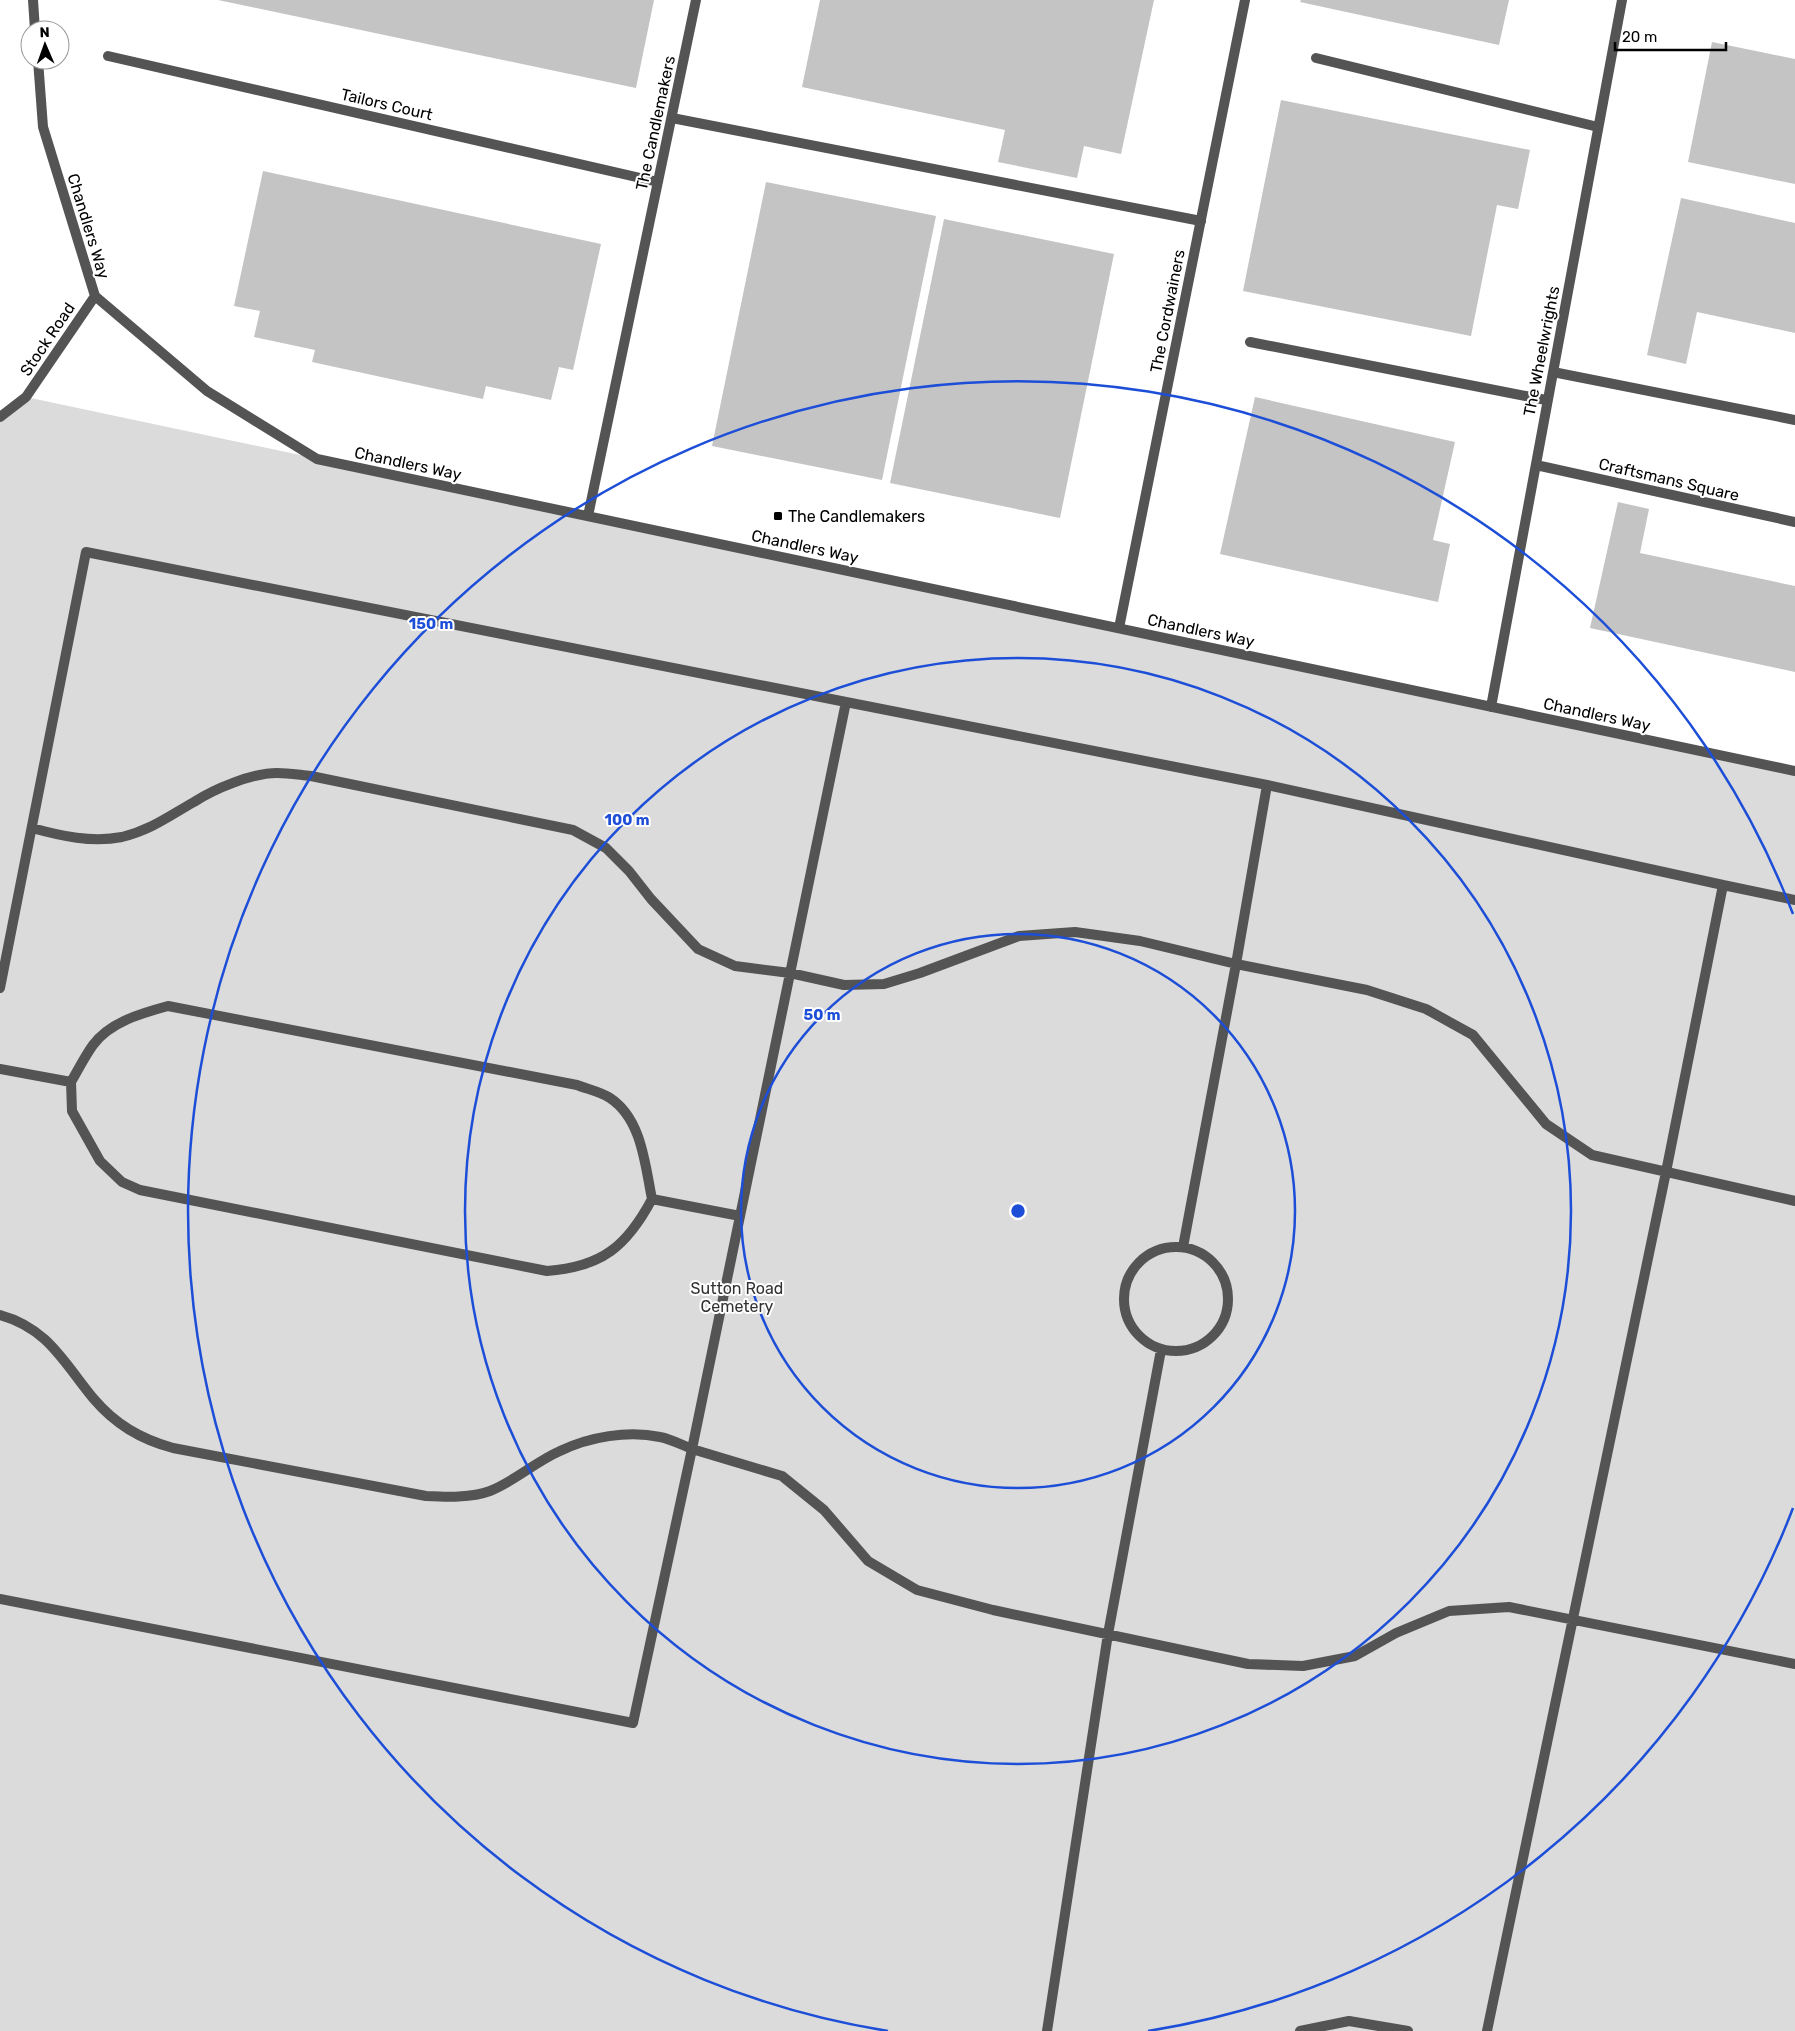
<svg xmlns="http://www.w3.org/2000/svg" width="1795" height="2031" font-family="Rubik,sans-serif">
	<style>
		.green { fill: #dbdbdb }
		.building { fill: #c4c4c4 }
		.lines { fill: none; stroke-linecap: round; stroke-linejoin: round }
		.lane { stroke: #545454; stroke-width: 10 }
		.street { stroke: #545454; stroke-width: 10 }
		.ring { fill: none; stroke: #1d4ed8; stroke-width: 2.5 }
		.poi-dot { fill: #000; stroke: #fff; stroke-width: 2 }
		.labels { text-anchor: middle; stroke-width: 4; stroke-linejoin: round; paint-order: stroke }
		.street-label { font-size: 16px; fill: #000; stroke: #fff }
		.poi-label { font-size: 16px; fill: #000; stroke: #fff; text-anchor: start }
		.park-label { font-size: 16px; fill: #323232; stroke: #fff }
		.centre { fill: #1d4ed8; stroke: #fff; stroke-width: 2.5 }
		.ring-label { font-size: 15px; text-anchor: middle; font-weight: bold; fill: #1d4ed8; stroke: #fff; stroke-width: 4; stroke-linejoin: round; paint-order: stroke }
	</style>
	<rect width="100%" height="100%" fill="#fff"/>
	<path class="green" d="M26 397 1795 771V2031H0V417Z"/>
	<path class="building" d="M218 0H654L636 88Z
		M820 0H1154L1121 154 1084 146 1077 178 998 162 1005 130 802 87Z
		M1301 0H1509L1499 45 1300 2Z
		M1712 42 1795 59V184L1688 162Z
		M1281 100 1530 150 1518 209 1497 205 1471 336 1243 291Z
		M263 171 601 244 573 370 559 367 551 400 486 386 483 399 312 362 315 350 254 337 260 311 234 306Z
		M766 182 936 216 882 480 712 446Z
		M1681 198 1795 223V333L1697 312 1686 364 1647 355Z
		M944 219 1114 254 1060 518 890 483Z
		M1255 397 1455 442 1433 540 1450 544 1438 602 1220 554Z
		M1618 502 1649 509 1640 553 1795 586V672L1590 628Z"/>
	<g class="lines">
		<path class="lane" d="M1316 58 1598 127
			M672 118 1201 221
			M1250 342 1546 400
			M1267 785 846 702 692 1449 782 1476 824 1510 868 1561 917 1590 993 1610 1248 1664 1303 1666 1355 1656 1396 1633 1449 1611 1509 1607 1795 1664
			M32 828C61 836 92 843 122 837 151 830 169 816 194 802 214 789 252 773 277 773 288 773 300 775 311 776L573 830 606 848 629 871 651 899 698 949 735 966 790 973 844 985 884 984 920 973 1019 936 1075 932 1140 941 1236 964 1183 1247
			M1723 885 1267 785 1236 964 1367 990 1426 1009 1473 1035 1546 1124 1592 1155 1795 1201
			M0 988 86 552 846 702
			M0 1069 71 1082 72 1111 100 1161 122 1182 140 1190 547 1271C602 1267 627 1246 652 1199L740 1216
			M71 1082C78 1070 85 1056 93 1045 110 1022 142 1013 168 1006L577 1085C587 1089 601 1092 610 1098 642 1119 645 1165 652 1199
			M1124 1299a52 52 0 1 1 104 0a52 52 0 1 1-104 0Z
			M0 1315C48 1328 64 1363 93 1398 115 1424 140 1439 173 1448L426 1496C447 1497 471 1498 490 1491 515 1481 535 1462 560 1451 589 1437 628 1430 660 1437 671 1439 682 1445 692 1449L633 1723 0 1599
			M1047 2031 1108 1634 1161 1350
			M1300 2031 1349 2021 1408 2031
			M1487 2031 1666 1172 1723 885 1795 900"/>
		<path class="street" d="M33 0 35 30
			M108 56 658 182
			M38 60 43 127 95 296 207 391 317 459 1795 771
			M1553 372 1795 420
			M0 417 26 397 95 296
			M1536 465 1795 522
			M588 516 696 0
			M1119 628 1245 0
			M1491 707 1622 0"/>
	</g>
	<g class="ring">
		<circle cx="1018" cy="1211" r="277"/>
		<circle cx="1018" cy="1211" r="553"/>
		<path d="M1793 1508A830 830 0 0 1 1148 2031M888 2031A830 830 0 1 1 1793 914"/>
	</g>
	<rect class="poi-dot" x="773" y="511" width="10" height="10" rx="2.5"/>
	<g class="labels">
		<g class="street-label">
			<text transform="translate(387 104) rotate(13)" y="6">Tailors Court</text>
			<text transform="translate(655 123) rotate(-78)" y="6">The Candlemakers</text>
			<text transform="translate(89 226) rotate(73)" y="6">Chandlers Way</text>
			<text transform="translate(1167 311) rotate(-79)" y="6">The Cordwainers</text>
			<text transform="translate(47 339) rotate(-56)" y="6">Stock Road</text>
			<text transform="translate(1541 351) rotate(-79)" y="6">The Wheelwrights</text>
			<text transform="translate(408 463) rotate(12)" y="6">Chandlers Way</text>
			<text transform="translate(1669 479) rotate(13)" y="6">Craftsmans Square</text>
			<text transform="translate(805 546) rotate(12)" y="6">Chandlers Way</text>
			<text transform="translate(1201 630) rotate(12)" y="6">Chandlers Way</text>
			<text transform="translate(1597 714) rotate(12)" y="6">Chandlers Way</text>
		</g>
		<g class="poi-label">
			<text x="788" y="522">The Candlemakers</text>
		</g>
		<g class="park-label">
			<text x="737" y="1294">Sutton Road<tspan x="737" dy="18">Cemetery</tspan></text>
		</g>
	</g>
	<circle cx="1018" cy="1211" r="8" class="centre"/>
	<g class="ring-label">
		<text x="431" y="629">150 m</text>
		<text x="627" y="825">100 m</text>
		<text x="822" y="1020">50 m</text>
	</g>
	<g transform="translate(45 45) rotate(358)"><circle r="24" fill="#ffffff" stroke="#999999"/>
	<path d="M0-4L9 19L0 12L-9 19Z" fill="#000000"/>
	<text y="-8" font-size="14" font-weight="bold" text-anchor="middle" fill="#000000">N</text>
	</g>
	<path d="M1615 42v8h111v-8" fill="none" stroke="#000000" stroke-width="2.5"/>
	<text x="1622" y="42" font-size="15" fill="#000000" stroke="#ffffff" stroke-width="4" paint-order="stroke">20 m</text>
</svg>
